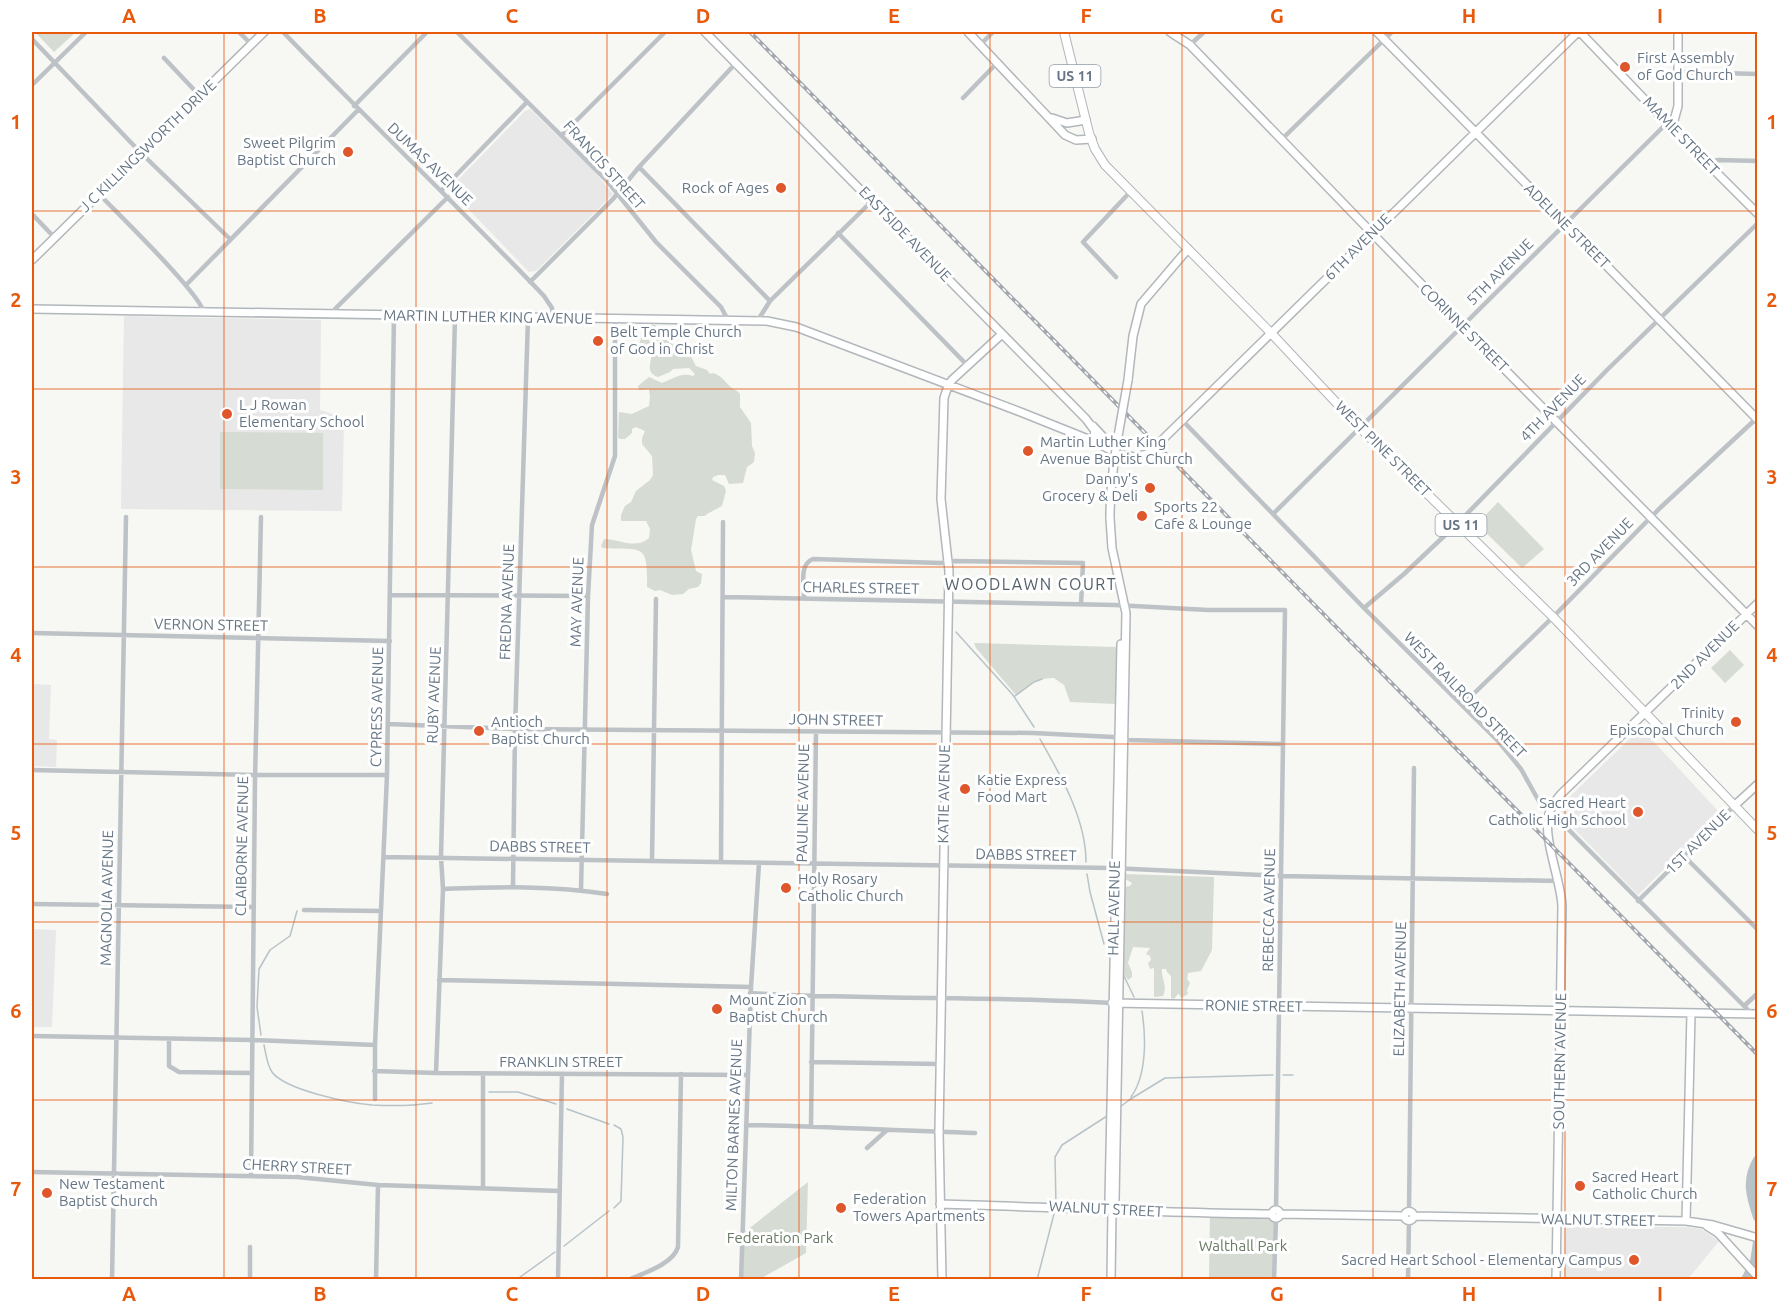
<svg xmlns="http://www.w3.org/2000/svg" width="1789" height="1311" font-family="Ubuntu,sans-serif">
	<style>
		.built { fill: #e7e8e7 }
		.green { fill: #d6dbd3 }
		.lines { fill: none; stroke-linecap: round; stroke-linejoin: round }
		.stream { stroke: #b8c3c8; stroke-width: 1.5 }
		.river { stroke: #b8c3c8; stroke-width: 10 }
		.secondary-casing { stroke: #b2b7bc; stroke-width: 10 }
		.primary-casing { stroke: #b1b6ba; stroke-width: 10 }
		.street { stroke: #bdc2c6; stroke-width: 4.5 }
		.secondary { stroke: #fff; stroke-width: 7 }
		.primary { stroke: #fff; stroke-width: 8 }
		.rail-casing { stroke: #a1a7ad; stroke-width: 4 }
		.rail { stroke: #fff; stroke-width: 1.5; stroke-dasharray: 4.5; stroke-linecap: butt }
		.secondary-bridge-casing { stroke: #b2b7bc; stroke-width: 10; stroke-linecap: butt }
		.secondary-bridge { stroke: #fff; stroke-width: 7 }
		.grid { fill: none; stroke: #e8590c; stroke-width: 1.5; stroke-opacity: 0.55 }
		.poi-dot { fill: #df562b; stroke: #fff; stroke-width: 2 }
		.labels { text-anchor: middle; stroke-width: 6; stroke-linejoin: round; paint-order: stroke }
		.shield { fill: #fff; stroke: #949fa9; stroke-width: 1.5 }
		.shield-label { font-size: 14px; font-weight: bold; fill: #667684 }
		.poi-label { font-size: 15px; fill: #667684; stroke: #fff; text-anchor: start }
		.street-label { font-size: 15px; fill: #667684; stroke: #fff }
		.park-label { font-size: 15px; fill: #697b65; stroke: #fff }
		.neighbourhood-label { font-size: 16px; letter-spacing: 1.5px; fill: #546069; stroke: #fff }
		.neatline { fill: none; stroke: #e8590c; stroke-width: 2 }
		.grid-label { font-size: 20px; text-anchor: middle; font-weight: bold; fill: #e8590c }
	</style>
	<rect width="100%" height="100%" fill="#f7f7f3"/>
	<path class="built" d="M530 109 592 169 613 194 536 271 529 272 450 190 451 187 525 111Z
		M124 316 321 320 320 410 344 418 342 511 121 509Z
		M32 684 51 685 49 739 57 740 56 767 32 766Z
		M1641 728 1720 813 1638 895 1557 811 1560 806Z
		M32 929 56 930 52 1027H32Z
		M1565 1227H1686L1701 1229 1719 1241 1688 1279H1564Z"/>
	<path class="green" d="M35 32H76L54 52Z
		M643 324 656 325V334C662 339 670 340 675 347H682L683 353 690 355 696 366 707 370 710 374 713 373C723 376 725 383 732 388 735 390 738 391 740 394V407L751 423 752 446 755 453 754 462 747 467 743 483 729 484 725 475H718L713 477 712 480 724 486 726 491 722 506 707 514 705 516H698L696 519 691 550 696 571 702 574 701 583 698 587 689 589 683 594 672 595 660 590 655 591 647 587C648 541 642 551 603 548L601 546 604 539C620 539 635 550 649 538L650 529 646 521H621V515L625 506 631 502 636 491 650 480 653 475 652 456 642 444V438L645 431 636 427 632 429V433L625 439H620L618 437 619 412 632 414 649 406 650 397 649 389 639 390 638 386 649 377 662 383C673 379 681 372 693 376L695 374 689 368 673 369 670 372 658 377C645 372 651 363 652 353L650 350 642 351 639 344 642 336 646 337 650 342 652 337 650 331 643 330Z
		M220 432 323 433V490L220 489Z
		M1498 502 1544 549 1522 568 1477 524Z
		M974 643 1117 647 1116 704 1070 702 1064 685 1054 678C1038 677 1028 686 1016 695L976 648Z
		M1730 650 1744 665 1725 683 1711 668Z
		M1124 874 1214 877 1212 950 1201 971 1188 973 1187 979 1190 983 1187 990 1188 994 1181 998 1180 995 1178 994 1174 999 1171 998V976L1167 972 1166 969H1162C1161 979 1168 985 1163 996L1155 997 1154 996V968L1150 969 1148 963 1151 960 1150 956 1146 954 1150 948 1133 947 1128 963 1132 972V977L1128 980 1120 968 1122 897 1125 893 1122 890 1123 887 1130 886 1132 883 1122 877Z
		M808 1182 806 1253 760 1279 741 1280 742 1234Z
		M1210 1213 1272 1215 1276 1218 1274 1279 1209 1278Z"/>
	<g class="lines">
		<path class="stream" d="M956 632 1013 695 1034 727
			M1015 696 1034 682 1042 679
			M1040 739C1061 776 1086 819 1086 862
			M1087 874 1090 892 1104 944
			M1123 974 1134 997
			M261 1035 257 1007 259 969 270 950 290 936 297 911
			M264 1045C266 1054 267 1065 272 1072 285 1090 349 1103 372 1105 392 1106 412 1106 432 1103
			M1283 1075H1293
			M489 1092H518L556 1104
			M1131 1097C1147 1075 1146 1037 1142 1011
			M1129 1100 1165 1078 1273 1075
			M1120 1107 1128 1101
			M567 1109 609 1124
			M1056 1205 1055 1157 1062 1145 1107 1116
			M614 1208 621 1201 623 1137 621 1129 614 1125
			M564 1246 609 1211
			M516 1280 555 1252
			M1037 1280 1055 1210"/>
		<path class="river" d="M1758 1160C1746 1180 1751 1196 1758 1217
			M1746 1280 1755 1262 1758 1242"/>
		<g class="secondary-casing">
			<path id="secondary" d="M705 32 1086 419 1095 431 1093 441
				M968 32 1065 135 1076 140 1092 139
				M1170 32 1190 45 1462 326 1758 626
				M1377 32 1758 420
				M1580 32 1667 123 1758 214
				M1052 118 1067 123 1086 120
				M1672 128 1678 106V32
				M32 260 264 32
				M32 309 767 321 796 327 1023 413 1093 441 1121 455 1135 457 1147 454 1157 445 1578 32
				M1128 380 1133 336 1141 304 1188 249
				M1093 426 1105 439 1112 450
				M1110 518 1112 548 1126 613 1115 1199 1112 1210 1111 1280
				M1734 806 1758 784
				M1112 1003 1758 1014
				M940 1204C1051 1207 1161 1213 1272 1214
				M1112 1209 1109 1199 1121 644
				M1272 1214a4 4 0 1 1 8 0a4 4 0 1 1-8 0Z
				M1404.5 1216a4.5 4.5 0 1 1 9 0a4.5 4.5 0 1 1-9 0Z
				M1280 1214 1405 1216
				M1414 1216 1686 1221 1713 1225 1758 1238
				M1686 1221 1691 1014
				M1707 1226 1718 1233 1758 1277
				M942 1280 939 1132 949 571 941 499 944 398 948 386 952 380 1002 334
				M1556 1280 1562 906C1561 880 1542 837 1549 814 1551 806 1556 800 1561 794L1758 603"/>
		</g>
		<g class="primary-casing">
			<path id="primary" d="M1064 32 1089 133 1095 149 1105 165 1271 333 1360 428 1553 617 1758 830"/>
		</g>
		<path class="street" d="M239 32 251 44
			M283 32C369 121 459 207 544 296L552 308 553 318
			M457 32 608 182 656 242 721 307 728 320
			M32 39 141 153 230 239
			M981 44 993 32
			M1190 45 1204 32
			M164 58 199 95
			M1678 72 1758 74
			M32 85 86 32
			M963 98 998 62
			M354 106 427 32
			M562 135 665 32
			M1281 140 1392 32
			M1707 163 1718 160 1758 161
			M639 167 770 301
			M441 191 527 102
			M99 194C117 213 201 294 204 313
			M32 214 54 237
			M838 233 968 366
			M1116 277 1083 242 1131 191
			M530 282 613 199 639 167 736 63
			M186 285 358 110
			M333 315 335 309 448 197
			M758 320 770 301 872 201
			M1182 420 1364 608 1499 742 1521 769 1541 805 1561 822 1752 1014
			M1273 514 1667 123
			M391 595 588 596
			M724 597 1115 605 1208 610H1285L1276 1210
			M804 598C804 585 799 564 813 559L941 563 954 561 1083 563 1081 605
			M1364 608 1404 574 1458 523 1607 370 1758 223
			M32 633 390 641
			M1462 705 1553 617 1660 508 1758 417
			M388 724 515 729 1033 733 1113 737 1127 740 1283 744
			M32 770 255 775H387
			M1684 856 1758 930
			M385 857 1111 868 1281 876 1559 881
			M652 861 656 599
			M721 862 723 522
			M513 887 515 729 528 318
			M443 889C498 887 552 885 607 894
			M581 890 588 596 592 525 615 456V320
			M1638 901 1734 806
			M32 904 253 907
			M304 910 380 911
			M439 980 751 987
			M750 993C871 1000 992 996 1112 1003
			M1744 1006 1758 993
			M32 1036 252 1040 375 1045
			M169 1039V1066L179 1072 251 1073
			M811 1062 940 1064
			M374 1071 436 1073 748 1075
			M436 1073 443 889 441 857 455 317
			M483 1074V1188
			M375 1099V1045L387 775 394 315
			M746 1125C823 1126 899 1131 975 1133
			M811 1126 816 732
			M867 1148 887 1130
			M32 1172 297 1177 378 1185 560 1191
			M251 1176 255 780 261 517
			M1409 1211 1414 768
			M112 1280 126 517
			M250 1280V1247
			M376 1280 378 1185
			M558 1280 562 1074
			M628 1280C644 1273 673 1264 678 1247L681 1074
			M741 1280 751 987 759 863
			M1274 1280 1276 1218
			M1408 1280 1409 1221"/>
		<use href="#secondary" class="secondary"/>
		<use href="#primary" class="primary"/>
		<g class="rail-casing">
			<path id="rail" d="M750 32 1758 1055"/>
		</g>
		<use href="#rail" class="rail"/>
		<g class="secondary-bridge-casing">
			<path id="secondary-bridge" d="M1110 518C1110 472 1120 426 1128 380"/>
		</g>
		<use href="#secondary-bridge" class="secondary-bridge"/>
	</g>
	<path class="grid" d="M224 32V1280M416 32V1280M607 32V1280M799 32V1280M990 32V1280M1182 32V1280M1373 32V1280M1565 32V1280M32 211H1758M32 389H1758M32 567H1758M32 744H1758M32 922H1758M32 1100H1758"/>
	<g class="poi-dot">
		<circle cx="1625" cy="67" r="6"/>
		<circle cx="348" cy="152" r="6"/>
		<circle cx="781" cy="188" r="6"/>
		<circle cx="598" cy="341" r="6"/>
		<circle cx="227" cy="414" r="6"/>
		<circle cx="1028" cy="451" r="6"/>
		<circle cx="1150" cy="488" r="6"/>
		<circle cx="1142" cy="516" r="6"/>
		<circle cx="1736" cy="722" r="6"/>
		<circle cx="479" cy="731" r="6"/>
		<circle cx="965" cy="789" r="6"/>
		<circle cx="1638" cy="812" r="6"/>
		<circle cx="786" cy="888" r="6"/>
		<circle cx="717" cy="1009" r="6"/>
		<circle cx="1580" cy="1186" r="6"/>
		<circle cx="47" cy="1193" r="6"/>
		<circle cx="841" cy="1208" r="6"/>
		<circle cx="1634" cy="1260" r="6"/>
	</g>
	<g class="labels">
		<g class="shield">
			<rect x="1049.5" y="65" width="51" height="22" rx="4.5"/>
			<rect x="1435.5" y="514" width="51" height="22" rx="4.5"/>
		</g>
		<g class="shield-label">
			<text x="1075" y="81">US 11</text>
			<text x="1461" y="530">US 11</text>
		</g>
		<g class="poi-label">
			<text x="1637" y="63">First Assembly<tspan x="1637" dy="17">of God Church</tspan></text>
			<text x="336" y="148" text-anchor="end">Sweet Pilgrim<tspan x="336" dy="17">Baptist Church</tspan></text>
			<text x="769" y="193" text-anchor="end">Rock of Ages</text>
			<text x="610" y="337">Belt Temple Church<tspan x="610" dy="17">of God in Christ</tspan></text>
			<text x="239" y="410">L J Rowan<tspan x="239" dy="17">Elementary School</tspan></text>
			<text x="1040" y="447">Martin Luther King<tspan x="1040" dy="17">Avenue Baptist Church</tspan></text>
			<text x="1138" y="484" text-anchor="end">Danny's<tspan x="1138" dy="17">Grocery &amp; Deli</tspan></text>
			<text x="1154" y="512">Sports 22<tspan x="1154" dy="17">Cafe &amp; Lounge</tspan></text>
			<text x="1724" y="718" text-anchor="end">Trinity<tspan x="1724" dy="17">Episcopal Church</tspan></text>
			<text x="491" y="727">Antioch<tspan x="491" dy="17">Baptist Church</tspan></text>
			<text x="977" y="785">Katie Express<tspan x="977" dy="17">Food Mart</tspan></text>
			<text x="1626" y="808" text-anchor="end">Sacred Heart<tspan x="1626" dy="17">Catholic High School</tspan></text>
			<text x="798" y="884">Holy Rosary<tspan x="798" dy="17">Catholic Church</tspan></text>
			<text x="729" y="1005">Mount Zion<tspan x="729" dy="17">Baptist Church</tspan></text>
			<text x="1592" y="1182">Sacred Heart<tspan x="1592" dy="17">Catholic Church</tspan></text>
			<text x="59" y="1189">New Testament<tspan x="59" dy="17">Baptist Church</tspan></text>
			<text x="853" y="1204">Federation<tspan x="853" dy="17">Towers Apartments</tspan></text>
			<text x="1622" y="1265" text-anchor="end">Sacred Heart School - Elementary Campus</text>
		</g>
		<g class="street-label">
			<text transform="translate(1681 136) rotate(46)" y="5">MAMIE STREET</text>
			<text transform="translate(148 146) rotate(-44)" y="5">J C KILLINGSWORTH DRIVE</text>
			<text transform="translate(430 164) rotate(44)" y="5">DUMAS AVENUE</text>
			<text transform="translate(604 165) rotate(48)" y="5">FRANCIS STREET</text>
			<text transform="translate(1567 226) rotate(45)" y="5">ADELINE STREET</text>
			<text transform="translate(905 234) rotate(46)" y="5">EASTSIDE AVENUE</text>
			<text transform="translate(1358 247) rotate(-45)" y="5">6TH AVENUE</text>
			<text transform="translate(1500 272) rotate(-45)" y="5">5TH AVENUE</text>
			<text transform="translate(488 317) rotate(1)" y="5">MARTIN LUTHER KING AVENUE</text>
			<text transform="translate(1464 328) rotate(45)" y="5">CORINNE STREET</text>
			<text transform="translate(1553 408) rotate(-46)" y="5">4TH AVENUE</text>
			<text transform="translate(1383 449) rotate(45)" y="5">WEST PINE STREET</text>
			<text transform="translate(1600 552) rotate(-46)" y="5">3RD AVENUE</text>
			<text transform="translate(861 588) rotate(1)" y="5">CHARLES STREET</text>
			<text transform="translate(507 602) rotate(-88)" y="5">FREDNA AVENUE</text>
			<text transform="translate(577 602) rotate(-88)" y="5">MAY AVENUE</text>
			<text transform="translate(211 625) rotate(1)" y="5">VERNON STREET</text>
			<text transform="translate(1705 655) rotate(-45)" y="5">2ND AVENUE</text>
			<text transform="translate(434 695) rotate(-88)" y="5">RUBY AVENUE</text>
			<text transform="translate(1465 695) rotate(46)" y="5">WEST RAILROAD STREET</text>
			<text transform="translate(377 707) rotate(-89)" y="5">CYPRESS AVENUE</text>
			<text transform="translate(836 720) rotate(1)" y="5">JOHN STREET</text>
			<text transform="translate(944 794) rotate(-89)" y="5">KATIE AVENUE</text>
			<text transform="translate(803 803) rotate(-89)" y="5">PAULINE AVENUE</text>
			<text transform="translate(1698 842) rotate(-45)" y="5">1ST AVENUE</text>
			<text transform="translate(242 846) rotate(-89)" y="5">CLAIBORNE AVENUE</text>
			<text transform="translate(540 847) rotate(1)" y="5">DABBS STREET</text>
			<text transform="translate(1026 855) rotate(1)" y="5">DABBS STREET</text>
			<text transform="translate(107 898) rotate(-89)" y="5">MAGNOLIA AVENUE</text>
			<text transform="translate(1114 908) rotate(-89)" y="5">HALL AVENUE</text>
			<text transform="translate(1269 910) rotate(-89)" y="5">REBECCA AVENUE</text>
			<text transform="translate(1400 989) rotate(-89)" y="5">ELIZABETH AVENUE</text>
			<text transform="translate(1254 1006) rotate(1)" y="5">RONIE STREET</text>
			<text transform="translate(1560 1061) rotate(-89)" y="5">SOUTHERN AVENUE</text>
			<text x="561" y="1067">FRANKLIN STREET</text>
			<text transform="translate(734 1125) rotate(-88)" y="5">MILTON BARNES AVENUE</text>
			<text transform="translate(297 1167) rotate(3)" y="5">CHERRY STREET</text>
			<text transform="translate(1106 1209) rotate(3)" y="5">WALNUT STREET</text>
			<text transform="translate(1598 1220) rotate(1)" y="5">WALNUT STREET</text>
		</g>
		<g class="park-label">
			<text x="780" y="1243">Federation Park</text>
			<text x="1243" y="1251">Walthall Park</text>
		</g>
		<g class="neighbourhood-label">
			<text x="1031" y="590">WOODLAWN COURT</text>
		</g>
	</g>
	<rect width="1789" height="1311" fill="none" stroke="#ffffff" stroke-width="66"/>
	<rect x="33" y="33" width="1723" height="1245" class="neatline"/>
	<g class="grid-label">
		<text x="129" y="23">A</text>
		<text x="320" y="23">B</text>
		<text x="512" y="23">C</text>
		<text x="703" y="23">D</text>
		<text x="894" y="23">E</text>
		<text x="1086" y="23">F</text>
		<text x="1277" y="23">G</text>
		<text x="1469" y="23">H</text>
		<text x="1660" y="23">I</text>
		<text x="16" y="129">1</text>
		<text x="1772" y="129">1</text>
		<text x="16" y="307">2</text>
		<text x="1772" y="307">2</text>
		<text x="16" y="484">3</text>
		<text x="1772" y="484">3</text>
		<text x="16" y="662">4</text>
		<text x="1772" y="662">4</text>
		<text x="16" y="840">5</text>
		<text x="1772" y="840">5</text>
		<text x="16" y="1018">6</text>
		<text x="1772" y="1018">6</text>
		<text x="16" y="1196">7</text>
		<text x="1772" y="1196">7</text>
		<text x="129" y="1301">A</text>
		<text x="320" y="1301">B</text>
		<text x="512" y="1301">C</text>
		<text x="703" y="1301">D</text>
		<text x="894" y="1301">E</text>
		<text x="1086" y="1301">F</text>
		<text x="1277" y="1301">G</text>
		<text x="1469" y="1301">H</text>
		<text x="1660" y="1301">I</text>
	</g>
</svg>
